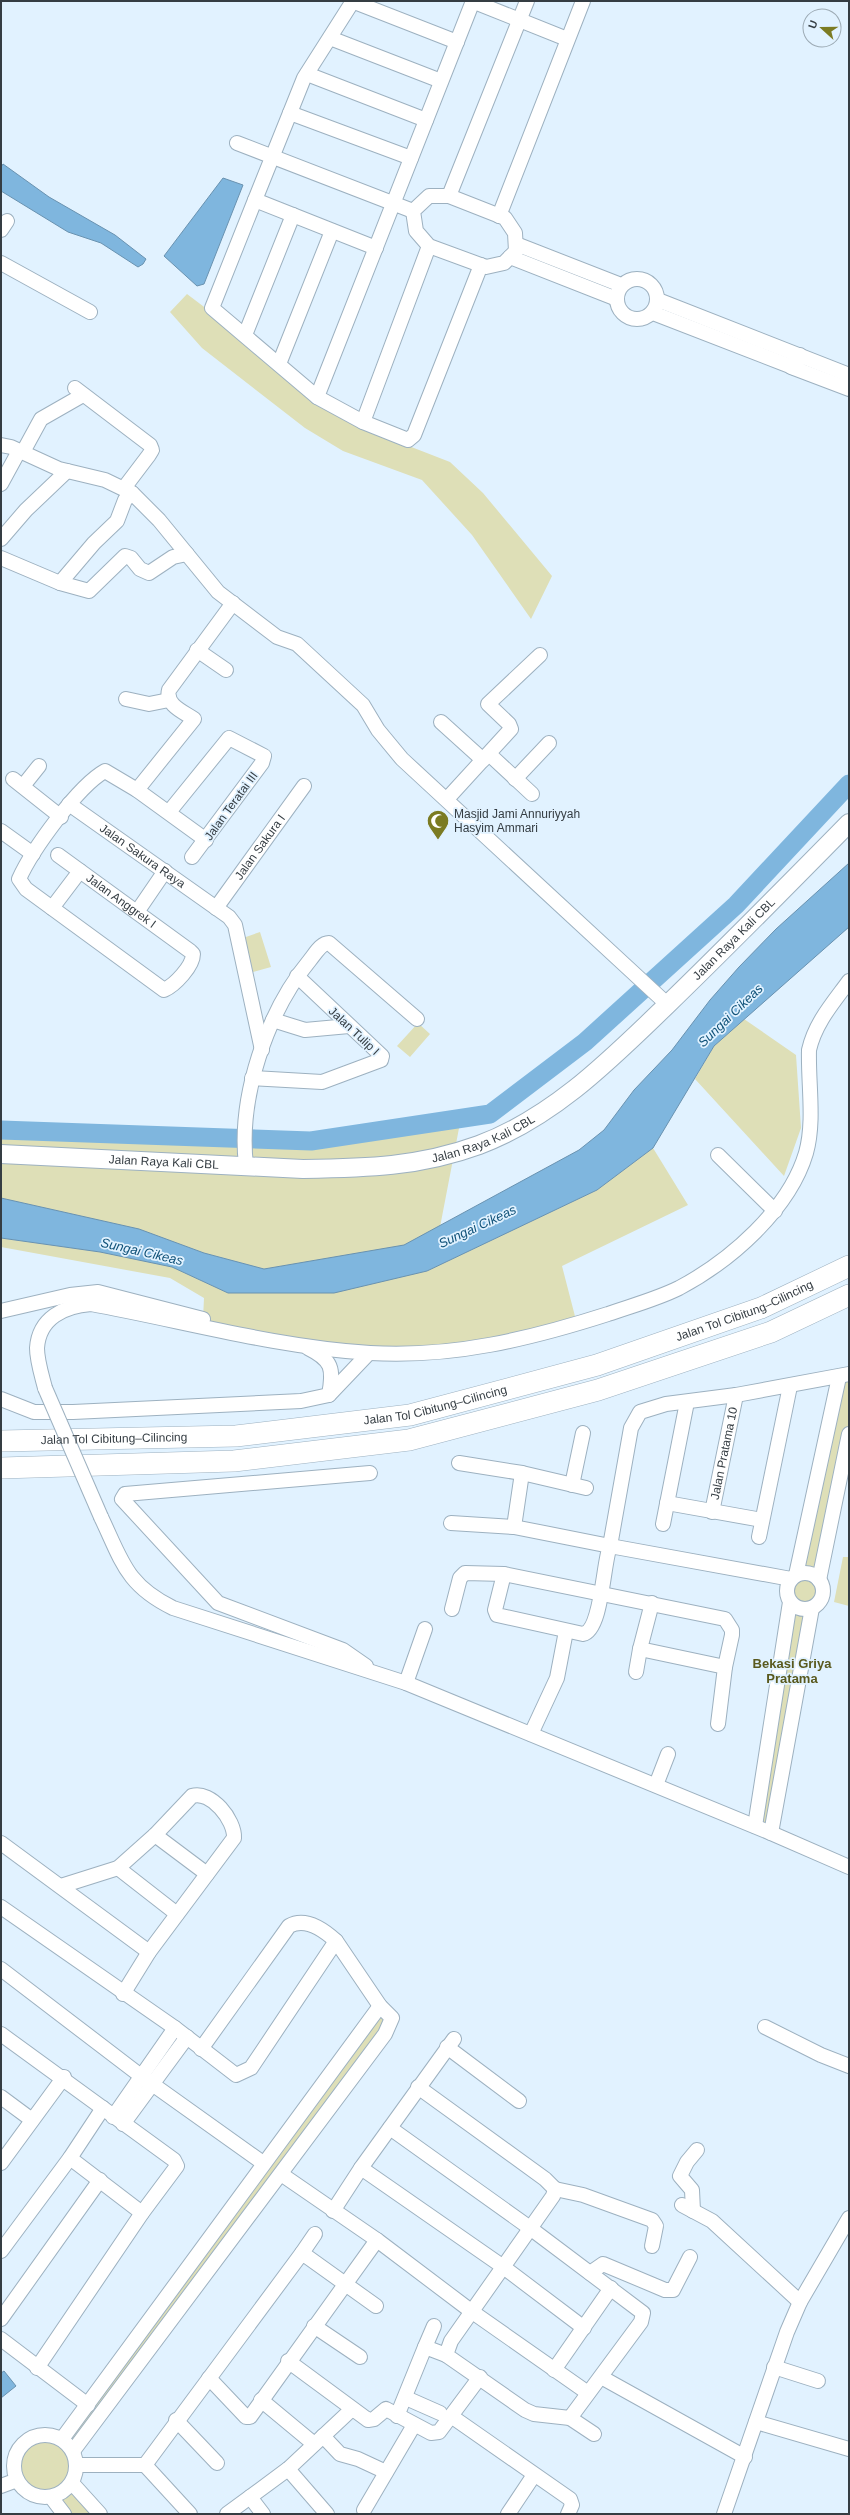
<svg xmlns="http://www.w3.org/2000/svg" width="850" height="2515" font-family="Helvetica,sans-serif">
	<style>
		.green { fill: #dedfb7 }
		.water { fill: #7fb6de; stroke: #6992b0 }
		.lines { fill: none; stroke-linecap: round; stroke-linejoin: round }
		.river { stroke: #7fb6de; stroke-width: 19 }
		.minor-casing { stroke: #9db1c0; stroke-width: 16 }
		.major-casing { stroke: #9db1c0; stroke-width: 20 }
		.highway-casing { stroke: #9db1c0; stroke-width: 22 }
		.minor { stroke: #fff; stroke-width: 14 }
		.major { stroke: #fff; stroke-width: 18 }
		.highway { stroke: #fff; stroke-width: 21 }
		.minor-bridge-casing { stroke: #9db1c0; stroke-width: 16; stroke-linecap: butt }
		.minor-bridge { stroke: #fff; stroke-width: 14 }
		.labels { text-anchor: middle; stroke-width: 3.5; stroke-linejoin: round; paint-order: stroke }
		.street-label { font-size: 12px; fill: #353d43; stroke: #e1f2ff }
		.poi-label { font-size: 12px; fill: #353d43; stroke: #e1f2ff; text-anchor: start }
		.water-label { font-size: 13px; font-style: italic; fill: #105279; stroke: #e1f2ff }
		.neighbourhood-label { font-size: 13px; font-weight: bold; fill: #59591e; stroke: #e1f2ff }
	</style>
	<rect width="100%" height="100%" fill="#e1f2ff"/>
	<path class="green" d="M187 294 365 429 450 462 483 493 552 576 531 619 472 535 422 480 343 451 305 428 202 348 170 312Z
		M260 932 271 967 253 972 243 938Z
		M744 1019 796 1055 801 1128 784 1176 695 1079 714 1046Z
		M418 1023 430 1034 410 1057 397 1046Z
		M460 1123 440 1227 404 1246 264 1269 204 1253 138 1229 1 1198V1130L292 1141 376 1140Z
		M653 1148 688 1205 562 1266 577 1324 436 1352 264 1340 203 1319 204 1298 170 1278 1 1247V1238L100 1252 172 1267 228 1293 427 1271 597 1190Z
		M849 1374V1434L822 1584 823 1593 816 1606 771 1833 755 1826 787 1590 839 1377Z
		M843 1557H849V1606L834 1602Z
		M380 2006 392 2018 75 2457V2474L72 2483 100 2514H64L51 2497C0 2499 10 2415 62 2439Z"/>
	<path class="water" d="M3 164 49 197 115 235 146 259 143 264 138 267 101 243 68 232 1 191V167Z
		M223 178 243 185 204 284 197 286 164 256Z
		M849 863V927L714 1046 653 1148 597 1190 427 1271 334 1293H228L172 1267 100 1252 1 1238V1198L139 1229 204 1253 264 1269 404 1245 579 1150 604 1130 634 1090 672 1050 710 1000 739 967 776 929Z
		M4 2371 16 2386 1 2398V2373Z"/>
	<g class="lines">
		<path class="river" d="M1 1130 311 1141 490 1114 585 1042 736 905 849 784"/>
		<g class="minor-casing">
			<g id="minor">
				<path d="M352 1 457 42"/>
				<path d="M472 1 567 39"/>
				<path d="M330 38 441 81"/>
				<path d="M307 74 426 120"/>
				<path d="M290 113 411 158"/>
				<path d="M237 143 413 211"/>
				<path d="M429 196H449L505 218 515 233 516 251 504 263 486 267 429 246 416 231 413 211Z"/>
				<path d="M449 196 527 1"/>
				<path d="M255 200 304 78 353 1"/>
				<path d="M499 216 583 1"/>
				<path d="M1 230 7 221"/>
				<path d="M516 244 621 285"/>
				<path d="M376 248 255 200 212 308 317 397 363 422 408 440 414 435 481 265"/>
				<path d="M510 257 617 299"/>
				<path d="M1 263 90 312"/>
				<circle cx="637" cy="299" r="20"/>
				<path d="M658 300 849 375"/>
				<path d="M653 313 795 368 800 355"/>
				<path d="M245 335 293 215"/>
				<path d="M279 364 332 231"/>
				<path d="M791 367 849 389"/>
				<path d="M75 388 150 445 152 450 149 455 124 488"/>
				<path d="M317 397 473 1"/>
				<path d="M363 422 429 246"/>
				<path d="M1 445 11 447 59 469 105 480 132 493 159 520 218 592 277 637 297 644 363 705 378 730 402 759 667 1004"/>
				<path d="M23 452 41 419 83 395"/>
				<path d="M1 484 19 451"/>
				<path d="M1 539 26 510 67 471"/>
				<path d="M1 558 60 583 89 591 125 556 131 558 140 569 149 573 173 557 187 554"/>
				<path d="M60 583 94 543 117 521 125 500 132 493"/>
				<path d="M197 650 226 670"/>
				<path d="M126 699 149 704 169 700"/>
				<path d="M441 722 483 760"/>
				<path d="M489 754 532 794"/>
				<path d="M13 779 61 817"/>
				<path d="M515 779 549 743"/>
				<path d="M23 786 39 766"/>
				<path d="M137 790 194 719C184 712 165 705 169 690L233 603"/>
				<path d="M447 799 511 729 509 724 488 704 540 655"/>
				<path id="s1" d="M69 804 229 917 235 925 262 1050"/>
				<path d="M169 812 229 738 264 756 262 763 192 857"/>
				<path d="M1 831 33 854"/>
				<path id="s2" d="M58 855 190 951 193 954C193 966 175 985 164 990L26 889 19 879C32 850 78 786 105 771L137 790 206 840"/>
				<path d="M52 908 80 871"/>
				<path id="s3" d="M216 908 304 786"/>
				<path d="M137 912 165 871"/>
				<path d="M273 1020 305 1030 349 1026"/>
				<path d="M252 1078 322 1082 381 1060 382 1056 297 976"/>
				<path d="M718 1155 775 1211"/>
				<path d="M246 1165C238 1097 267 1012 310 960 315 954 321 943 329 943L417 1019"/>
				<path d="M1 1311 70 1295 98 1292 203 1319"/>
				<path d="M308 1348C332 1360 334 1368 329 1395"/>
				<path d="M45 1388C42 1376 37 1361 37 1348 39 1318 64 1306 91 1304 184 1321 275 1347 370 1353 452 1358 530 1339 608 1314 631 1306 657 1299 679 1288 730 1261 789 1210 806 1153 815 1121 808 1084 809 1050 815 1023 833 1003 849 981"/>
				<path d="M1 1399 34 1412H73L301 1401 329 1395 369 1353"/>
				<path d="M459 1463 522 1473 586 1488"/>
				<path d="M572 1485 583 1433"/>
				<path d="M667 1503 762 1520"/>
				<path id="s4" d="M712 1512 736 1395"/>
				<path d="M101 1517C122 1561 126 1585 173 1608L406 1683 771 1833 849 1867"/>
				<path d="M451 1523 514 1527 610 1546 631 1428 640 1412 666 1404 736 1395 849 1374"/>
				<path d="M663 1524 687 1402"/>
				<path d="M514 1527 522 1473"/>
				<path d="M759 1537 790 1386"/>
				<circle cx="805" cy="1591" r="18"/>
				<path d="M504 1574 495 1610 497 1615 583 1634C602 1630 603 1563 610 1546L791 1579"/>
				<path d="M796 1575 839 1377"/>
				<path d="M819 1580 849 1434"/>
				<path d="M652 1603 640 1649 725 1667"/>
				<path d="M452 1609 460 1578 465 1573 504 1574 725 1619 732 1630V1635L725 1667 718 1724"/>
				<path d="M366 1666 343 1650 218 1603 122 1499 125 1494 370 1473"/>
				<path d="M636 1672 640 1649"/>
				<path d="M406 1683 425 1629"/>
				<path d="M531 1734 557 1678 566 1631"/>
				<path d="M656 1785 668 1754"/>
				<path d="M755 1826 790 1602"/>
				<path d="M771 1833 812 1608"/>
				<path d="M155 1835 207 1874"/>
				<path d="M1 1843 149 1952"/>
				<path d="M118 1868 177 1914"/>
				<path d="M61 1886 118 1868 155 1835 192 1796C211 1790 235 1820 234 1838L149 1952 123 1994"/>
				<path d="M1 1907 175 2028 236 2075 251 2068 336 1941"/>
				<path d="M1 1969 141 2076 263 2163"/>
				<path d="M765 2027 821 2055 849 2066"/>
				<path d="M1 2034 174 2160 177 2166 142 2213 37 2368"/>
				<path d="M447 2047 519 2101"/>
				<path d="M418 2087 545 2179 555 2189 553 2196 451 2341 446 2355 525 2410 534 2414 570 2418 594 2434"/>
				<path d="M1 2097 32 2120"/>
				<path d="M113 2117 175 2028"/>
				<path d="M123 2124 187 2037"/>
				<path d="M390 2128 530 2228 643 2313 641 2322 570 2418"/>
				<path d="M70 2158 142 2213"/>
				<path d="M1 2163 64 2077"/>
				<path d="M361 2168 502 2266 584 2328"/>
				<path d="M281 2174 377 2240 471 2311 588 2393"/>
				<path d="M555 2189 583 2195 652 2220 656 2226 652 2246"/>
				<path d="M682 2205 712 2221 800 2302"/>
				<path d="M333 2211 361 2168 454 2039"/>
				<path d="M693 2211 692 2190 680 2176 687 2162 697 2150"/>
				<path d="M1 2251 70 2158 103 2108"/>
				<path d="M302 2253 315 2234"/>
				<path d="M590 2273 603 2264 665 2290H673L690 2257"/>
				<path d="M1 2319 100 2180"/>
				<path d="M314 2326 360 2357"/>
				<path d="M1 2339 88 2405"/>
				<path d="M425 2347 434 2326"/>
				<path d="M288 2361 368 2420 374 2419 386 2409 431 2433 439 2432 480 2377"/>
				<path d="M774 2367 818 2381"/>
				<path d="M554 2370 611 2288"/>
				<path d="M601 2377 745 2457"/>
				<path d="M209 2378 246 2417H250L377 2240"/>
				<path d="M406 2398 440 2413"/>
				<path d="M261 2400 314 2444"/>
				<path d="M397 2416 425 2347 446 2355"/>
				<path d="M451 2416 570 2499 572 2505 568 2514"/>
				<path d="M176 2420 217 2463"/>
				<path d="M756 2422 849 2449"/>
				<circle cx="45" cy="2466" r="31"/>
				<path d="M323 2436 340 2454 358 2459 386 2472"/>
				<path d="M62 2439 380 2006"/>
				<path d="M73 2451 385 2034 392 2018 380 2006 336 1941C324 1930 305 1917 289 1926L201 2049"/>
				<path d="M76 2465H145L190 2514"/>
				<path d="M145 2465 302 2253 376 2306"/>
				<path d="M288 2469 327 2514"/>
				<path d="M72 2483 100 2514"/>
				<path d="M1 2486 17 2480"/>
				<path d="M51 2497 64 2514"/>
				<path d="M250 2497 263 2514"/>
				<path d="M364 2510 414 2425"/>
				<path d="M227 2514 288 2469 351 2410"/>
				<path d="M508 2514 534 2475"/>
				<path d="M724 2514 787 2332 800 2302 849 2218"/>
			</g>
		</g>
		<g class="major-casing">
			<g id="major">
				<path id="s5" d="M1 1154 303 1169C366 1168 419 1167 479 1145 554 1117 611 1059 667 1005 729 945 789 884 849 823"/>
			</g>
		</g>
		<g class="highway-casing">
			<g id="highway">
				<path id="s6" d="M1 1441 236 1436 410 1415 597 1365 761 1308 849 1266"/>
				<path d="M1 1468 234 1461 409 1440 598 1390 771 1332 849 1295"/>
			</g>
		</g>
		<use href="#minor" class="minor"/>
		<use href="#major" class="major"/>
		<use href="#highway" class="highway"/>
		<g class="minor-bridge-casing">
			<path id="minor-bridge" d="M45 1388 101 1517"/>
		</g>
		<use href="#minor-bridge" class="minor-bridge"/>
	</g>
	<defs>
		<g id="mosque-pin" transform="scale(1.15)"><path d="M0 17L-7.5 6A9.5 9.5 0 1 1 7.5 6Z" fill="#7b7b22" stroke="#e1f2ff"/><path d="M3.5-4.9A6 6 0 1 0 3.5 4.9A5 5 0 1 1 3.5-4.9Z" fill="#fff"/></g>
	</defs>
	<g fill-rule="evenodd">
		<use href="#mosque-pin" x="438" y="821"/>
	</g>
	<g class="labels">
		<g class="street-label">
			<text transform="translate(231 806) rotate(-54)" y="4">Jalan Teratai III</text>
			<text dy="4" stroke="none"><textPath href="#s3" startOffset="75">Jalan Sakura I</textPath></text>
			<text dy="4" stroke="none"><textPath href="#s1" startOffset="90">Jalan Sakura Raya</textPath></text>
			<text dy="4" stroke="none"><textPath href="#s2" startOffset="78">Jalan Anggrek I</textPath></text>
			<text dy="4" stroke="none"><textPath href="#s5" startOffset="811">Jalan Raya Kali CBL</textPath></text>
			<text transform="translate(354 1031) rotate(43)" y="4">Jalan Tulip I</text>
			<text dy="4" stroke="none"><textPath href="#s5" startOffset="487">Jalan Raya Kali CBL</textPath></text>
			<text dy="4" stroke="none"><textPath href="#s5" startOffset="163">Jalan Raya Kali CBL</textPath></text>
			<text dy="4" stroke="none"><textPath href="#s6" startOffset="761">Jalan Tol Cibitung–Cilincing</textPath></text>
			<text dy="4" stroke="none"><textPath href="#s6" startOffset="437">Jalan Tol Cibitung–Cilincing</textPath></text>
			<text dy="4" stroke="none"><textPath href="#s6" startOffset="113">Jalan Tol Cibitung–Cilincing</textPath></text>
			<text dy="4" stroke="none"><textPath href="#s4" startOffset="60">Jalan Pratama 10</textPath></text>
		</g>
		<g class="poi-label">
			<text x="454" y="818">Masjid Jami Annuriyyah<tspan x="454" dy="14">Hasyim Ammari</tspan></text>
		</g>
		<g class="water-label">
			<text transform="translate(730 1015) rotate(-44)" y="5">Sungai Cikeas</text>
			<text transform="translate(477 1226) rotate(-25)" y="5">Sungai Cikeas</text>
			<text transform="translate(142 1251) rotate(13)" y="5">Sungai Cikeas</text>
		</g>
		<g class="neighbourhood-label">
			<text x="792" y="1668">Bekasi Griya<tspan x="792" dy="15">Pratama</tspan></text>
		</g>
	</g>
	<rect width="850" height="2515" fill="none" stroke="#353d43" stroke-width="4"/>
	<g transform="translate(822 28) rotate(291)"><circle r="19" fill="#e1f2ff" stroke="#9caab4"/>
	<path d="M0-3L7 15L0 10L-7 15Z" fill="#7b7b22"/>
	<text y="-6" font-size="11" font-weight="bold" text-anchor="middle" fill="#353d43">U</text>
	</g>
</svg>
